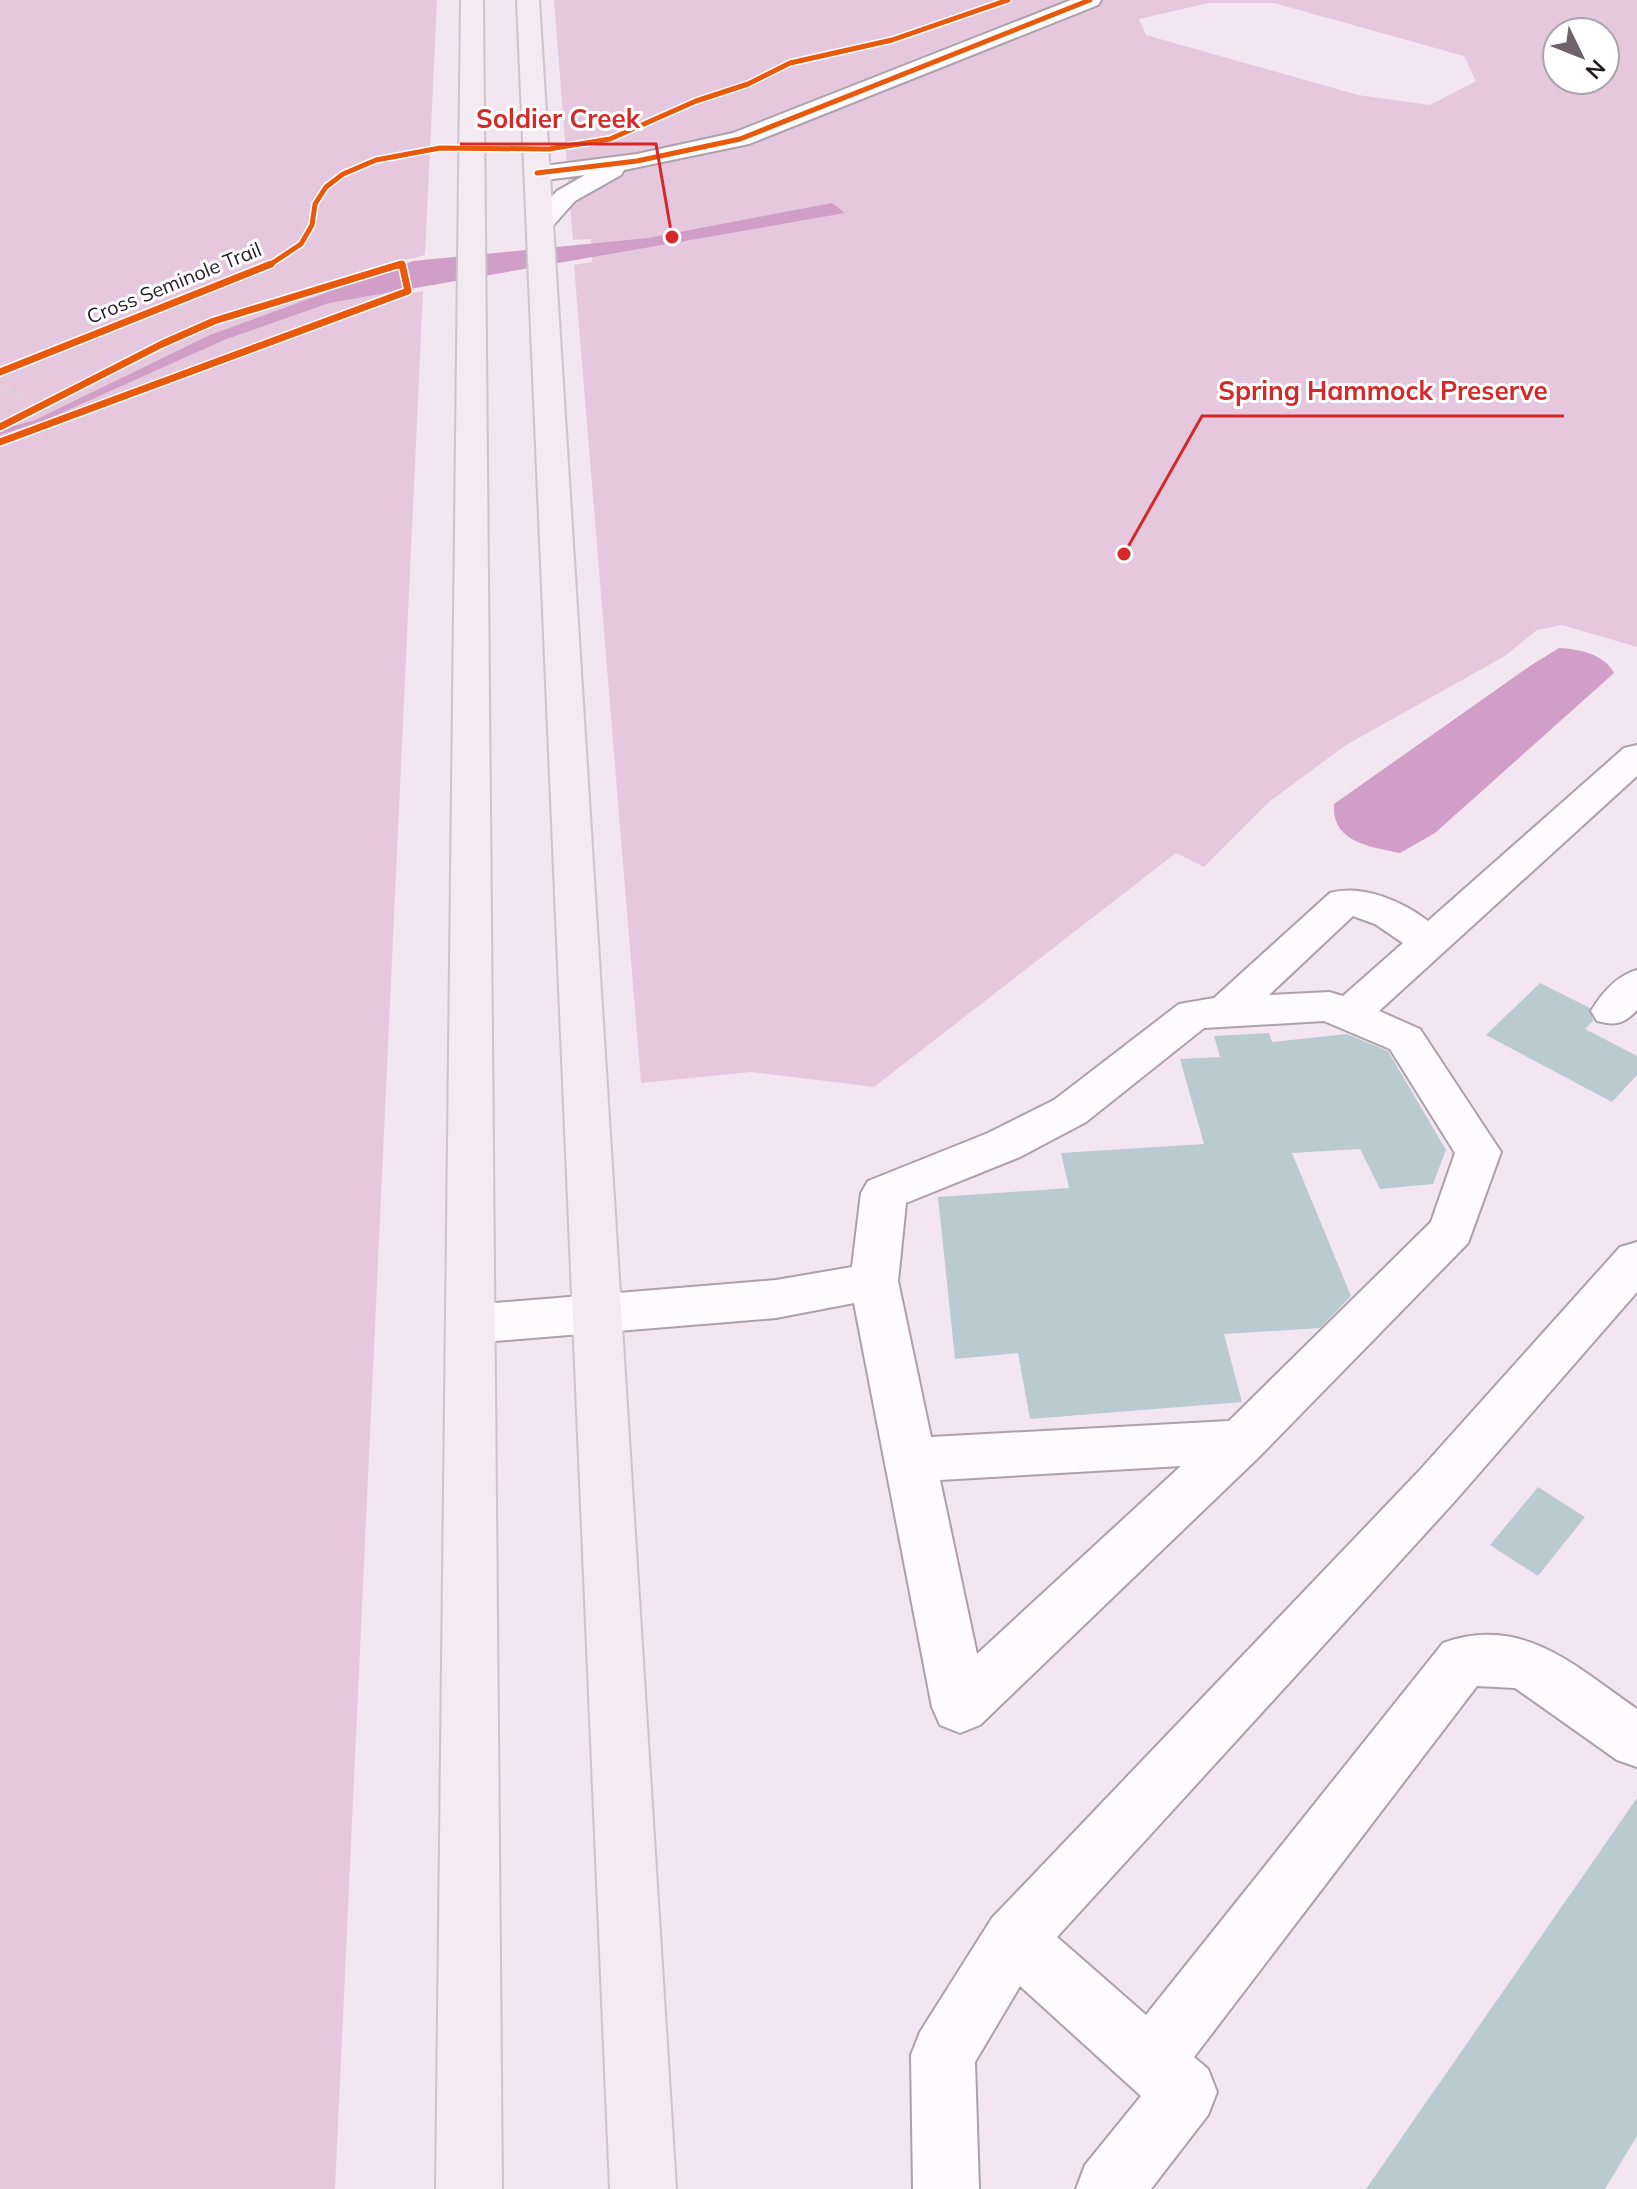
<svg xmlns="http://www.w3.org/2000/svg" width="1637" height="2189" font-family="Mulish,sans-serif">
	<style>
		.green { fill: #e5c8de; fill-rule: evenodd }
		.water { fill: #d09ec7 }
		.building { fill: #b9cad1 }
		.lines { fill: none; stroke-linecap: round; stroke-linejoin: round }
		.minor-casing { stroke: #aca1aa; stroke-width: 4 }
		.major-casing { stroke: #cbc4c9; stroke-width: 4 }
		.path { stroke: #dad6d9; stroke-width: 3; stroke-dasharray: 2 3; stroke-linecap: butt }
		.minor { fill: #fdfbfd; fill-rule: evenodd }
		.major { fill: #f4eaf2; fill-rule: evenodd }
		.cycleway-far1-casing { stroke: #fff; stroke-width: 8 }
		.cycleway-casing { stroke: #fff; stroke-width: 10 }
		.cycleway-far1 { stroke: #e8590c; stroke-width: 5 }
		.cycleway { stroke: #e8590c; stroke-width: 7 }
		.labels { text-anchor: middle; stroke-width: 6; stroke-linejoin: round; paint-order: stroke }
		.far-street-label { font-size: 20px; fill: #251c23; stroke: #fff }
		.leader { fill: none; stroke: #d62828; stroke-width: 3 }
		.callout-dot { fill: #d62828; stroke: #fff; stroke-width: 3 }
		.callout-label { font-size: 26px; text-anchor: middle; font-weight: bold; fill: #d62828; stroke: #fff; stroke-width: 6; stroke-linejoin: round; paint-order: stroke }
	</style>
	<rect width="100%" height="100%" fill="#f4e6f0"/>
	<path class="green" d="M0 0H437L425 255 388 264 384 298 423 291 335 2189H0Z
		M554 0H1637V647L1562 625 1537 630 1505 656 1346 745 1269 802 1204 867 1176 853 874 1087 751 1072 641 1083 574 265 592 262 591 239 573 240 570 207 575 202 569 191ZM1209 3H1274L1464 56 1476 81 1430 105 1358 95 1146 35 1139 19ZM1557 32H1605V80H1557Z"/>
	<path class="water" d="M832 203 845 213 329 303 224 340 48 419 0 435V430L35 420 210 335 413 261 648 238Z
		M1559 648C1579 649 1604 654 1614 673L1435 833 1400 853C1370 847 1331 842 1334 804L1530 666Z"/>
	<path class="building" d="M1540 983 1590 1008 1593 1021 1585 1029 1637 1056V1075L1612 1102 1486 1035Z
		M1269 1033 1272 1042 1347 1034 1388 1051 1446 1150 1433 1184 1380 1189 1360 1149 1292 1153 1351 1296 1320 1328 1224 1334 1242 1402 1030 1419 1018 1353 955 1359 938 1197 1069 1188 1061 1153 1204 1144 1180 1059 1220 1057 1214 1036Z
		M1538 1487 1585 1517 1538 1576 1490 1545Z
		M1637 1798V2136L1605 2189H1366Z"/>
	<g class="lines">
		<g class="minor-casing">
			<path id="minor" d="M1071 0H1101L1098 5 749 144 624 170 621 175 575 201 549 230H531L527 224 557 191 585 175 537 181 528 178 524 173 528 168 637 154 733 133Z
				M1637 745V776L1379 1011 1420 1029 1501 1152 1468 1243 1260 1456 980 1725 960 1733 940 1725 932 1707 854 1303 776 1318 471 1343 454 1337 447 1324 454 1311 471 1305 776 1280 852 1267 861 1193 868 1181 988 1133 1054 1100 1179 1004 1214 998 1330 893C1362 884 1402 901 1428 921L1624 748ZM1353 916 1375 924 1403 943 1343 996 1329 992 1269 995ZM1324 1021 1390 1049 1455 1153 1431 1222 1229 1421 931 1437 898 1281 906 1203 1020 1157 1086 1122 1204 1028ZM1181 1466 977 1654 940 1480Z
				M1637 970V1010C1624 1024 1615 1026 1597 1021L1591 1011C1602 993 1616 976 1637 970Z
				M1637 1242V1292L1455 1501 1057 1937 1146 2015 1443 1643C1523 1614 1576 1667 1637 1709V1767L1617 1760 1515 1688 1477 1686 1194 2057 1208 2069 1217 2092 1208 2115 1151 2189H1076L1085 2165 1141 2096 1020 1986 975 2062 979 2189H913L911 2055 920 2032 992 1918 1419 1471 1620 1247Z"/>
		</g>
		<g class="major-casing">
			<path id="major" d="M461 0H483L502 2189H436Z
				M517 0H539L676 2189H610Z"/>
		</g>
		<path class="path" d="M0 386 40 407"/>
		<use href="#minor" class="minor"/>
		<use href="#major" class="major"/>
		<g class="cycleway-far1-casing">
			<path id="cycleway-far1" d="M537 173 637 161 740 139 1090 0
				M268 266 301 244 312 225 315 204 326 187 343 174 376 160 440 148 549 149 610 139 696 101 748 84 790 63 892 40 1008 0
				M395 266H402"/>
		</g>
		<g class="cycleway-casing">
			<path id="cycleway" d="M0 372 271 264
				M0 427 162 344 214 321 401 264
				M0 442 408 291 402 264"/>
		</g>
		<use href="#cycleway-far1" class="cycleway-far1"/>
		<use href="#cycleway" class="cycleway"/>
	</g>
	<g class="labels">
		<g class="far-street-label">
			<text transform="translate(174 283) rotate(-22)" y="7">Cross Seminole Trail</text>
		</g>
	</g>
	<path class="leader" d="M672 237L656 144H460M1124 554L1202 416H1564"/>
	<g class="callout-dot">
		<circle cx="672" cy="237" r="8"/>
		<circle cx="1124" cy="554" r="8"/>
	</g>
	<g class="callout-label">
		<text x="558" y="128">Soldier Creek</text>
		<text x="1383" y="400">Spring Hammock Preserve</text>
	</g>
	<g transform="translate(1581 56) rotate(133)"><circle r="38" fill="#ffffff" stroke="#a8a4a7" stroke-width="2"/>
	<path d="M0-6L14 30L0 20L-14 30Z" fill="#6d636b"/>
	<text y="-12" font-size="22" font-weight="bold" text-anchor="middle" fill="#251c23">N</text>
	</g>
</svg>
